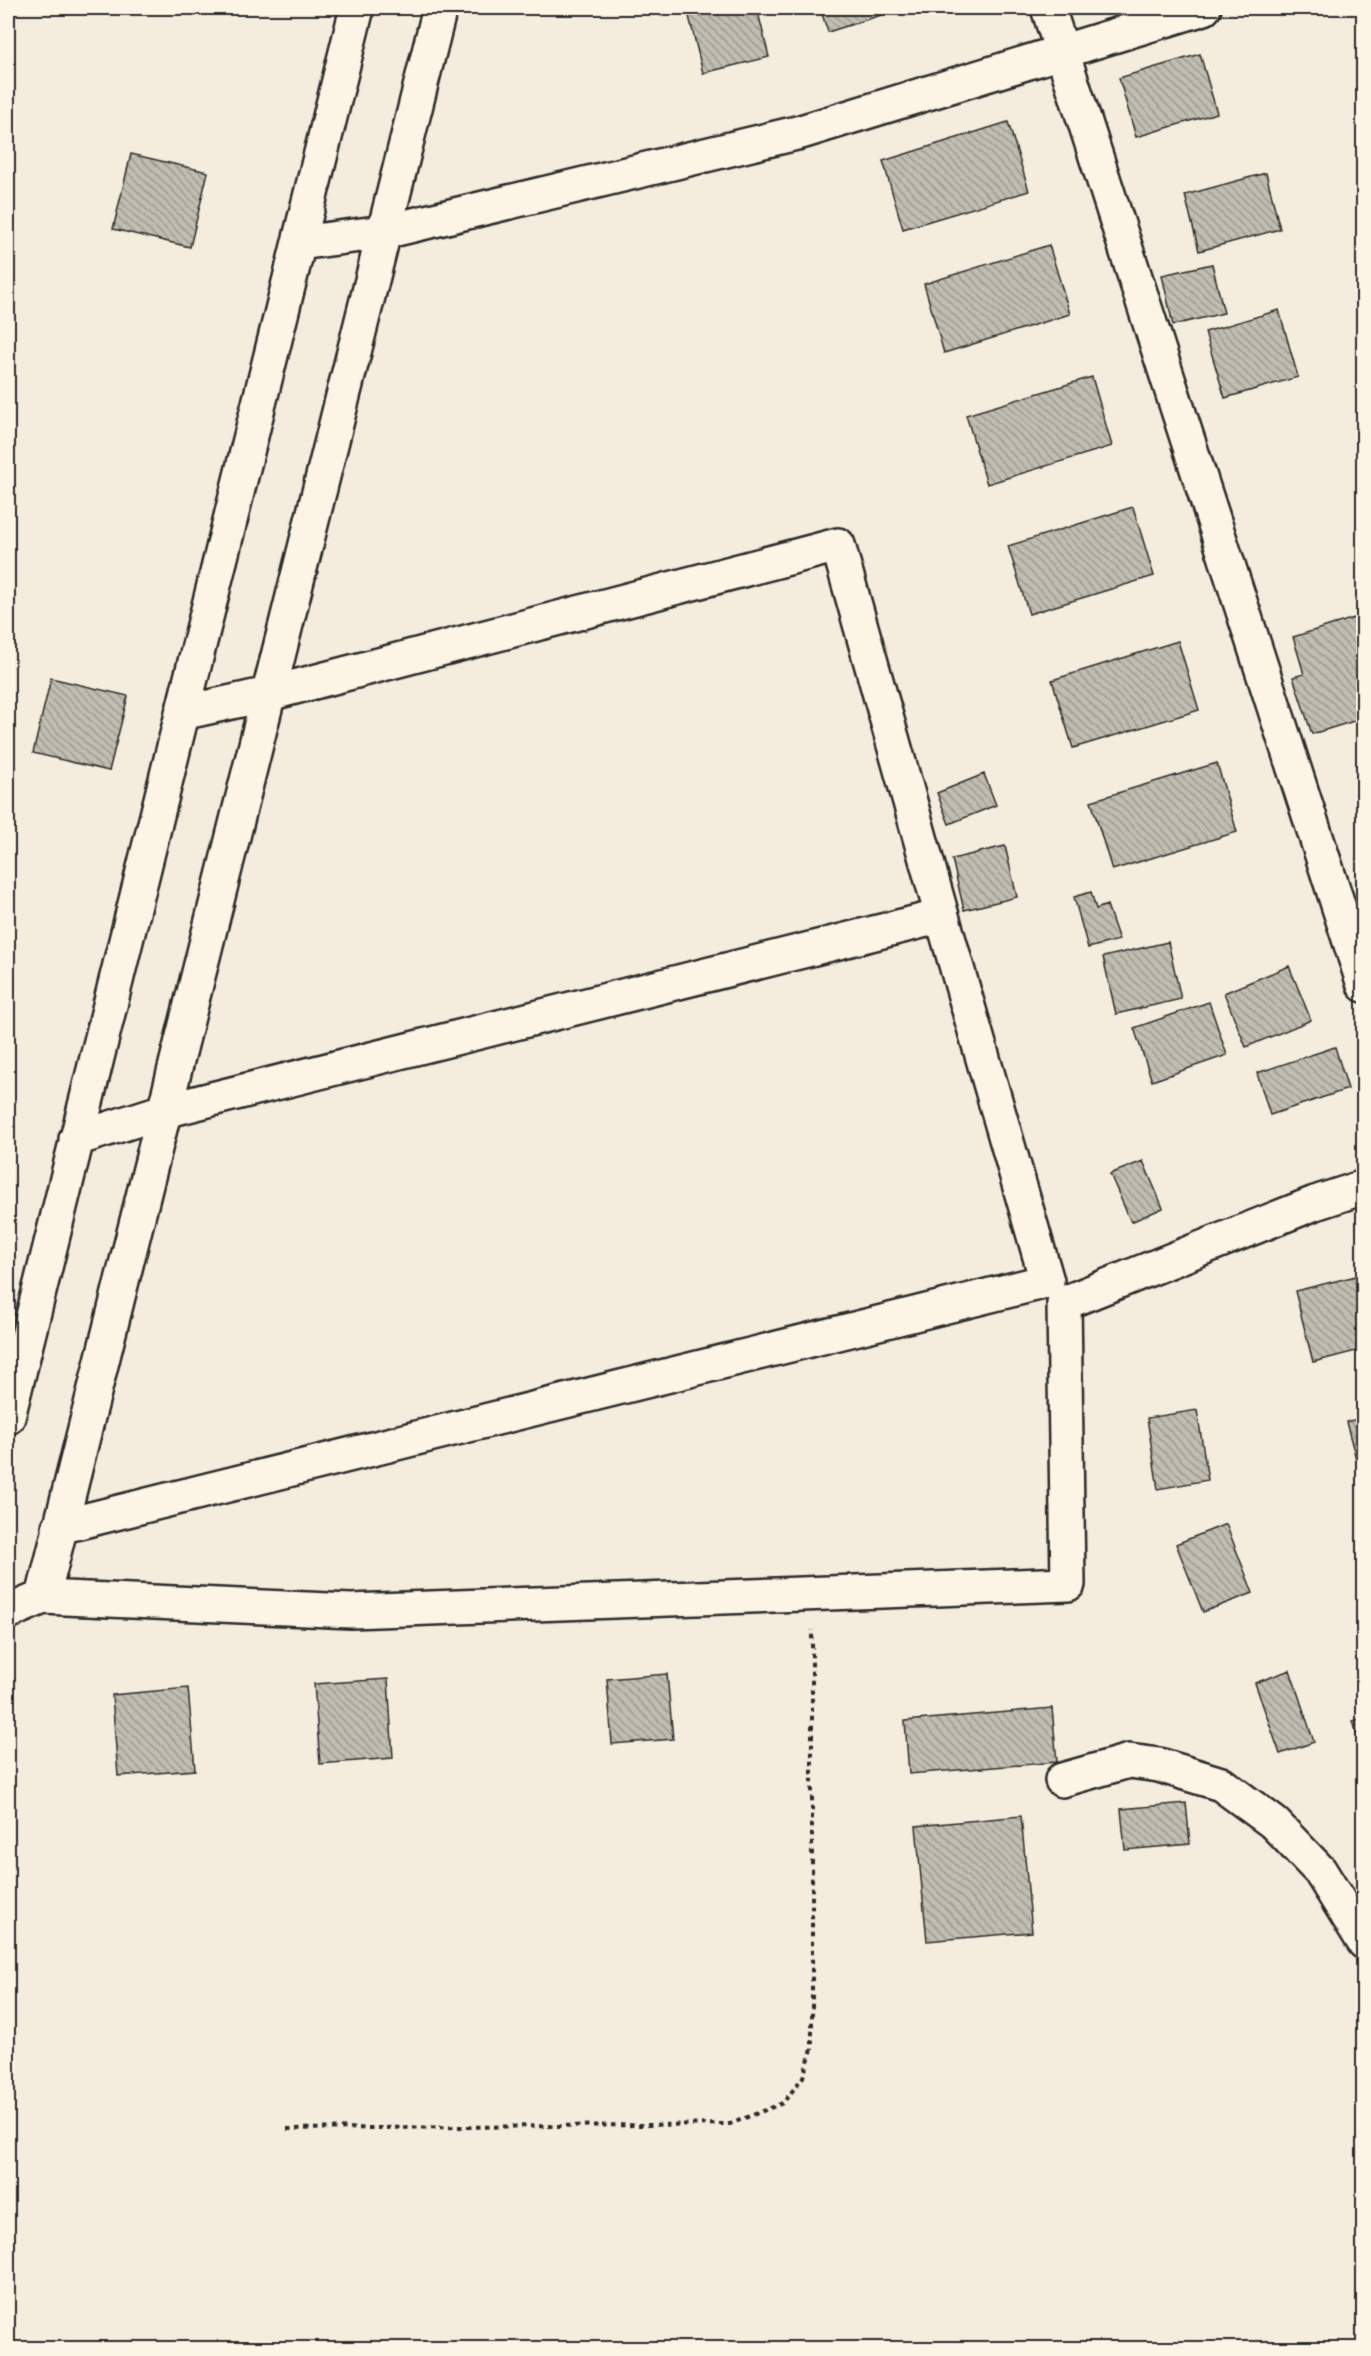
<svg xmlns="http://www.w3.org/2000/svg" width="1371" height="2356" font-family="'Balsamiq Sans',sans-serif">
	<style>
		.building { fill: url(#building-back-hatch); stroke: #2b2b2b; stroke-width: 1.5 }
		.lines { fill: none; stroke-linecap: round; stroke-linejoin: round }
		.minor-casing { stroke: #2b2b2b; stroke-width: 38 }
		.path { stroke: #2b2b2b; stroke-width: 4; stroke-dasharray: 4.5 4.5; stroke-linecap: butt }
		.minor { stroke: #fcf5e5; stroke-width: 33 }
	</style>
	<defs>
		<pattern id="building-back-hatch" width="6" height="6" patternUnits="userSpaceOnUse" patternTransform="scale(1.5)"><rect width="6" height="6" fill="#c2bdb1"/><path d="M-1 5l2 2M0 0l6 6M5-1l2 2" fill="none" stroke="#9e9a90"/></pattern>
	</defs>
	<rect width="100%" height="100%" fill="#f4edde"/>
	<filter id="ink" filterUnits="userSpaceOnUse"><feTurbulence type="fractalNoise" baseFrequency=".0167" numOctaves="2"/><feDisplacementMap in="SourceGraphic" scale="12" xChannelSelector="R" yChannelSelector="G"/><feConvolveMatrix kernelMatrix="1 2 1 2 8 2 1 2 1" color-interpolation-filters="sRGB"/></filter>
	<g filter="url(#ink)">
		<path class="building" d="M687 8H757L769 57 703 73Z
			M820 8H903L828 32Z
			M1200 54 1217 113 1136 137 1119 78Z
			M1008 122 1029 191 903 229 883 161Z
			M131 154 208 172 190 247 113 229Z
			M1266 173 1280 229 1199 251 1185 195Z
			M1049 245 1070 314 944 353 924 284Z
			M1212 264 1224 313 1173 325 1162 275Z
			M1279 310 1298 377 1225 398 1205 332Z
			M1092 377 1112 446 987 484 966 415Z
			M1133 507 1154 576 1029 614 1008 546Z
			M1364 615V718L1312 734 1293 677 1304 674 1293 637Z
			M1178 641 1199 710 1073 748 1052 680Z
			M51 678 128 696 109 771 33 753Z
			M1217 763 1237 832 1112 870 1091 801Z
			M984 774 996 805 949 824 937 793Z
			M1005 846 1017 897 964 910 952 859Z
			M1091 892 1096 909 1107 905 1119 940 1088 948 1074 897Z
			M1168 942 1181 999 1116 1014 1103 957Z
			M1289 966 1311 1020 1246 1047 1224 993Z
			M1209 1002 1227 1055 1152 1081 1134 1028Z
			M1335 1047 1348 1089 1270 1115 1257 1073Z
			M1143 1161 1163 1208 1131 1222 1110 1174Z
			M1364 1274V1349L1313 1362 1295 1291Z
			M1197 1410 1208 1480 1158 1489 1147 1418Z
			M1364 1417V1488L1346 1422Z
			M1226 1524 1253 1593 1203 1612 1176 1544Z
			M1290 1670 1314 1742 1280 1754 1255 1683Z
			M667 1674 673 1739 612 1744 607 1679Z
			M388 1679 393 1758 320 1764 314 1684Z
			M188 1688 195 1770 118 1776 112 1695Z
			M1052 1708 1057 1762 909 1774 905 1721Z
			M1364 1718V1758L1353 1721Z
			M1186 1803 1190 1844 1125 1850 1121 1809Z
			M1021 1816 1032 1932 927 1941 916 1826Z"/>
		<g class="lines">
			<g class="minor-casing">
				<path id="minor" d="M1048 8 1364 985
					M299 243 384 232 801 132 1204 8
					M76 1139 164 1111 942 916 838 545 268 694 182 713
					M8 1417 357 8
					M59 1527 1047 1281 942 916
					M43 1597 440 8
					M8 1612 43 1597 351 1611 1068 1584 1064 1303 1315 1203 1364 1187
					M1062 1780 1129 1761 1159 1765 1221 1784 1274 1823 1320 1871 1364 1942"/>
			</g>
			<path class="path" d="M287 2129 730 2124 783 2103 803 2077 812 2049V1630"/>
			<use href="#minor" class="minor"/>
		</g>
	</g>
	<rect width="1371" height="2356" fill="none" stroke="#fcf5e5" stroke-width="30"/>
	<rect x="15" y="15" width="1341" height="2326" fill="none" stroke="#2b2b2b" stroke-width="2" filter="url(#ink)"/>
</svg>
